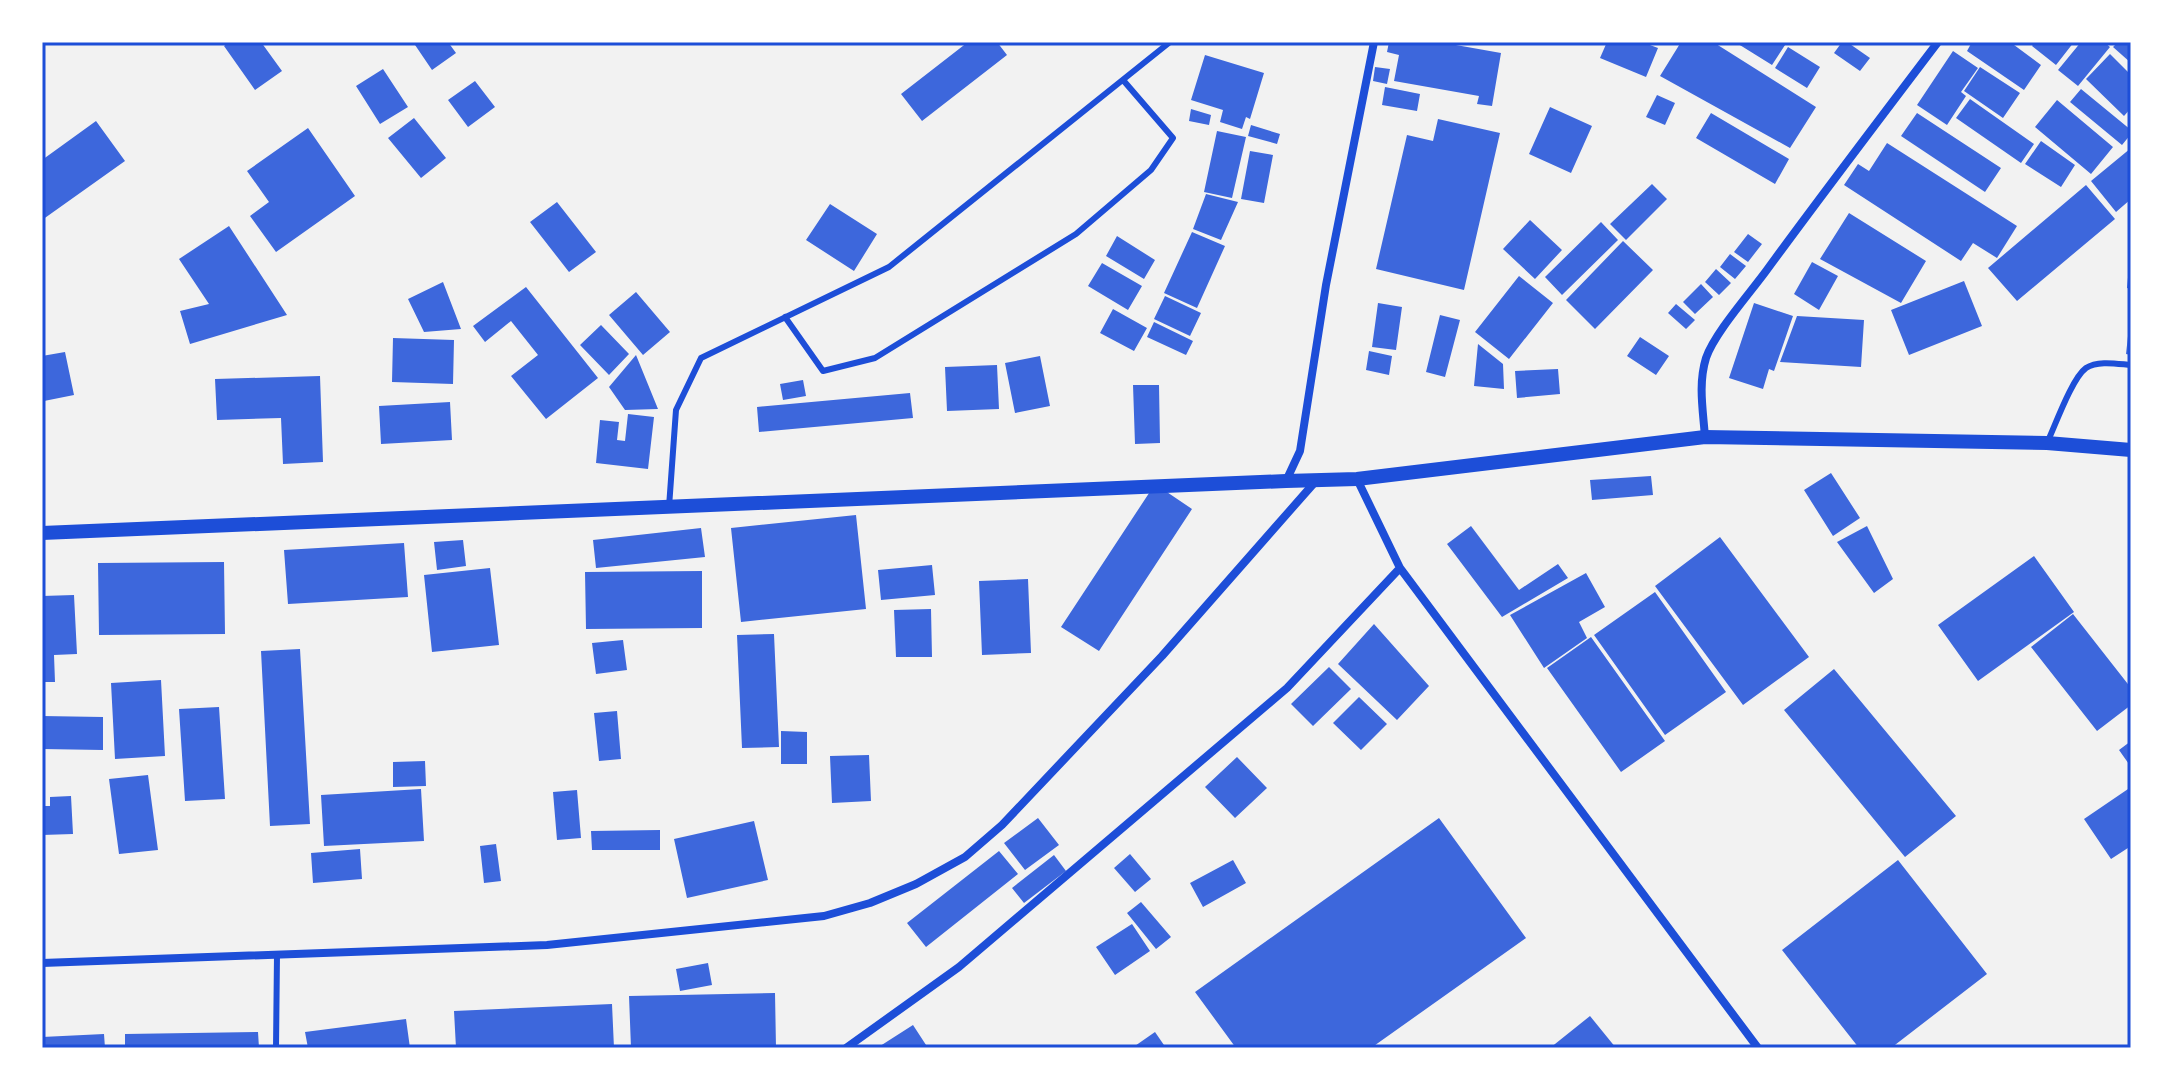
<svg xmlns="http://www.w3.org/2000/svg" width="2173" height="1090" font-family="'Space Grotesk',sans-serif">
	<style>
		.building { fill: #3d67dc }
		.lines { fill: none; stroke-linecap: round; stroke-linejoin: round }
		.service { stroke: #1d4ed8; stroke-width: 6 }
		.minor { stroke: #1d4ed8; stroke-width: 8 }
		.tertiary { stroke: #1d4ed8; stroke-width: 14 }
		.neatline { fill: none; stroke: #1d4ed8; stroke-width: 3 }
	</style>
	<rect width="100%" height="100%" fill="#f2f2f2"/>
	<path class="building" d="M229 42H261L282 71 255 90 224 46Z
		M413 42H448L456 53 432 70Z
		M968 42H997L1007 55 922 121 901 94Z
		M1389 42H1439L1501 53 1492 106 1477 104 1479 96 1394 81 1399 55 1387 52Z
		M1607 42H1642L1658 48 1646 77 1600 58Z
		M1681 42H1713L1816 107 1790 148 1660 76Z
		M1735 42H1787L1772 65Z
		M1842 42H1847L1870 58 1860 71 1834 53Z
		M1972 42H2010L2041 65 2024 90 1967 51Z
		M2035 42H2074L2056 65 2032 46Z
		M2081 42H2104L2110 47 2078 86 2058 70Z
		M2118 42H2131V63L2113 47Z
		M1788 47 1820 67 1807 88 1775 68Z
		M1953 51 1978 68 1961 92 1966 96 1947 125 1917 105Z
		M2110 54 2131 75V108L2124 116 2086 79Z
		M1205 55 1264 73 1250 119 1246 117 1242 129 1220 122 1223 110 1191 100Z
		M1375 67 1390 69 1387 84 1373 81Z
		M1980 67 2020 93 2003 118 1964 91Z
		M383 69 408 107 380 124 356 86Z
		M475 81 495 107 468 127 448 100Z
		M1385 87 1420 94 1417 111 1382 105Z
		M2081 89 2131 130V134L2122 145 2070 102Z
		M1657 95 1675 103 1665 125 1646 117Z
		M1970 99 2034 144 2021 163 1956 118Z
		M2057 100 2113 147 2091 174 2035 127Z
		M1550 107 1592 126 1571 173 1529 154Z
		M1191 109 1211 115 1209 125 1189 121Z
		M1711 113 1789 159 1775 184 1696 138Z
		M1917 113 2001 168 1985 192 1901 136Z
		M414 118 446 158 421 178 388 138Z
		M1438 119 1500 133 1464 290 1376 269 1407 135 1433 141Z
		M96 121 125 161 42 220V160Z
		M1251 125 1280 134 1277 144 1248 136Z
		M308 128 355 196 276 252 250 216 269 202 247 171Z
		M1217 131 1246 137 1232 198 1204 192Z
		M2041 141 2075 165 2061 187 2025 164Z
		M1887 143 2017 226 1997 258 1973 243 1961 261 1844 185 1858 164 1869 171Z
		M2131 148V199L2116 212 2091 181Z
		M1250 151 1273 155 1264 203 1241 199Z
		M1652 184 1667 199 1626 240 1610 224Z
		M2086 185 2115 219 2017 301 1988 268Z
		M1206 194 1238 202 1221 240 1193 229Z
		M557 202 596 252 569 272 530 222Z
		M830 204 877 234 854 271 806 240Z
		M1849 213 1926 261 1901 303 1820 259Z
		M1530 220 1562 250 1535 279 1503 249Z
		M1601 222 1618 240 1562 295 1545 277Z
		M229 226 287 315 190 344 180 311 209 304 179 259Z
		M1192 232 1225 246 1197 308 1164 293Z
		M1748 234 1762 244 1748 262 1734 252Z
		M1117 236 1155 260 1144 279 1106 256Z
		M1623 241 1653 270 1595 329 1566 300Z
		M1730 254 1746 266 1735 279 1720 267Z
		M1812 262 1838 276 1819 310 1794 294Z
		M1102 263 1142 286 1128 310 1088 286Z
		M2129 267 2131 268V289L2127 288Z
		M1716 269 1731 283 1719 295 1705 282Z
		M1519 276 1553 303 1509 359 1475 332Z
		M1964 281 1982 326 1909 355 1891 310Z
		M443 282 461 329 424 332 408 299Z
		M1701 284 1713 297 1695 314 1683 302Z
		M526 287 598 378 546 419 511 376 538 355 511 321 485 342 473 326Z
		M636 292 670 332 643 355 609 315Z
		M1165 296 1201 313 1190 336 1154 319Z
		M1378 303 1402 307 1396 350 1372 347Z
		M1754 303 1793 316 1774 371 1769 369 1763 389 1729 378Z
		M1676 304 1695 320 1686 329 1668 313Z
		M1113 309 1147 328 1134 351 1100 333Z
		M1440 315 1460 320 1445 377 1426 372Z
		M1797 316 1864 320 1861 367 1780 362Z
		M1154 322 1193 341 1186 355 1147 337Z
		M601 325 629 354 609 375 580 345Z
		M2129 327H2131V355L2126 354Z
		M1640 337 1669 356 1656 375 1627 356Z
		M393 338 454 340 453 384 392 382Z
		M1478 344 1503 364 1504 389 1474 386Z
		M1369 351 1392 356 1389 375 1366 370Z
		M65 352 74 395 44 401 42 391V356Z
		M636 355 658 409 625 410 609 387Z
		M1040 356 1050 406 1015 413 1005 363Z
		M997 365 999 409 947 411 945 367Z
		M1558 369 1560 394 1517 398 1515 371Z
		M320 376 323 462 283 464 281 418 217 420 215 379Z
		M803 380 806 396 783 400 780 384Z
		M1133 385H1159L1160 443 1135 444Z
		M910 393 913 418 759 432 757 407Z
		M450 402 452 440 381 444 379 406Z
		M628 414 654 417 648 469 596 463 600 420 619 422 617 440 625 441Z
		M1831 473 1860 518 1833 536 1804 490Z
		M1651 476 1653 495 1592 500 1590 480Z
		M1155 484 1192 509 1099 651 1061 627Z
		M856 515 866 609 741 622 731 528Z
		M1471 526 1519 590 1558 564 1568 578 1502 617 1447 544Z
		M1867 526 1893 579 1874 593 1837 542Z
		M701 528 705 557 596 568 593 540Z
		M1720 537 1809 657 1743 705 1655 586Z
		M463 540 466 566 437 570 434 542Z
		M404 543 408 597 288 604 284 550Z
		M2034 556 2074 612 1978 681 1938 625Z
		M224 562 225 634 99 635 98 563Z
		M932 565 935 595 881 600 878 570Z
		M490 568 499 645 432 652 424 575Z
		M702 571V628L586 629 585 572Z
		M1586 573 1605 607 1579 622 1587 638 1544 668 1510 615Z
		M1028 579 1031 653 982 655 979 581Z
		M1655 592 1726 692 1665 735 1594 635Z
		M74 595 77 654 54 655 55 682H42V596Z
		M931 609 932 657H896L894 610Z
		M2073 614 2131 688V705L2097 731 2031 647Z
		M1374 624 1429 686 1397 720 1338 664Z
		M774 634 779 747 742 748 737 635Z
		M1591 637 1665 741 1621 772 1547 668Z
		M623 640 627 670 596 674 592 643Z
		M300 649 310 824 270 826 261 651Z
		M1329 667 1351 689 1313 726 1291 704Z
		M1834 669 1956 816 1905 857 1784 710Z
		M161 680 165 756 115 759 111 683Z
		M1359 697 1387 724 1361 750 1333 723Z
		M219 707 225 799 185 801 179 709Z
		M617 711 621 759 599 761 594 713Z
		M42 716 103 717V750L42 749Z
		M781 731 807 732V764H781Z
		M2131 741V767L2119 750Z
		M869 755 871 801 832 803 830 756Z
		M1237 757 1267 788 1235 818 1205 787Z
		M425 761 426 786 393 787V762Z
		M148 775 158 850 119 854 109 779Z
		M2131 787V846L2111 859 2084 819Z
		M421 789 424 841 324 846 321 795Z
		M577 790 581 838 557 840 553 792Z
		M71 796 73 834 42 835V806H50V797Z
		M1038 818 1059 845 1025 870 1004 843Z
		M1439 818 1526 938 1371 1048H1236L1195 992Z
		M754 821 768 880 687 898 674 839Z
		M660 830V850H592L591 831Z
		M496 844 501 881 484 883 480 846Z
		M360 849 362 879 313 883 311 853Z
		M999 851 1018 874 926 947 907 923Z
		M1130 854 1151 879 1135 892 1114 868Z
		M1054 855 1066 871 1024 903 1012 888Z
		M1233 860 1246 883 1203 907 1190 883Z
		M1898 860 1987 974 1891 1048H1859L1782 950Z
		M1141 902 1171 937 1156 949 1127 913Z
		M1132 924 1150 951 1115 975 1096 947Z
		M708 963 712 985 680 991 676 969Z
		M775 993 776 1048H631L629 996Z
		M612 1004 614 1048H456L454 1011Z
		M1590 1016 1616 1048H1550Z
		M406 1019 410 1048H308L305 1032Z
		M913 1025 928 1048H877Z
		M258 1032 259 1048H125V1034Z
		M1155 1032 1166 1048H1132Z
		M104 1034 105 1048H42V1037Z"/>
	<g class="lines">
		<path class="service" d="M785 317 823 371 875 358 1076 234 1151 170 1173 138 1123 80
			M2047 443C2055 426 2072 378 2086 368 2098 360 2118 364 2131 365
			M669 507 676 410 701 358 889 267 1170 42
			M276 1048 277 955"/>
		<path class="minor" d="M1705 437C1703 410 1698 384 1706 358 1715 332 1752 291 1769 267 1824 192 1881 117 1938 42
			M1357 479 1400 568 1758 1048
			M1286 481 1300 451 1326 285 1374 42
			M42 963 547 945 824 916 870 903 916 884 965 857 1002 825 1162 656 1315 482
			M846 1048 959 967 1287 688 1400 568"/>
		<path class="tertiary" d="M42 533 1286 481 1357 479 1705 437 2047 443 2131 450"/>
	</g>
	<rect width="2173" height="1090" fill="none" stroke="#ffffff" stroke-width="88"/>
	<rect x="44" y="44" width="2085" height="1002" class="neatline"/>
</svg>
